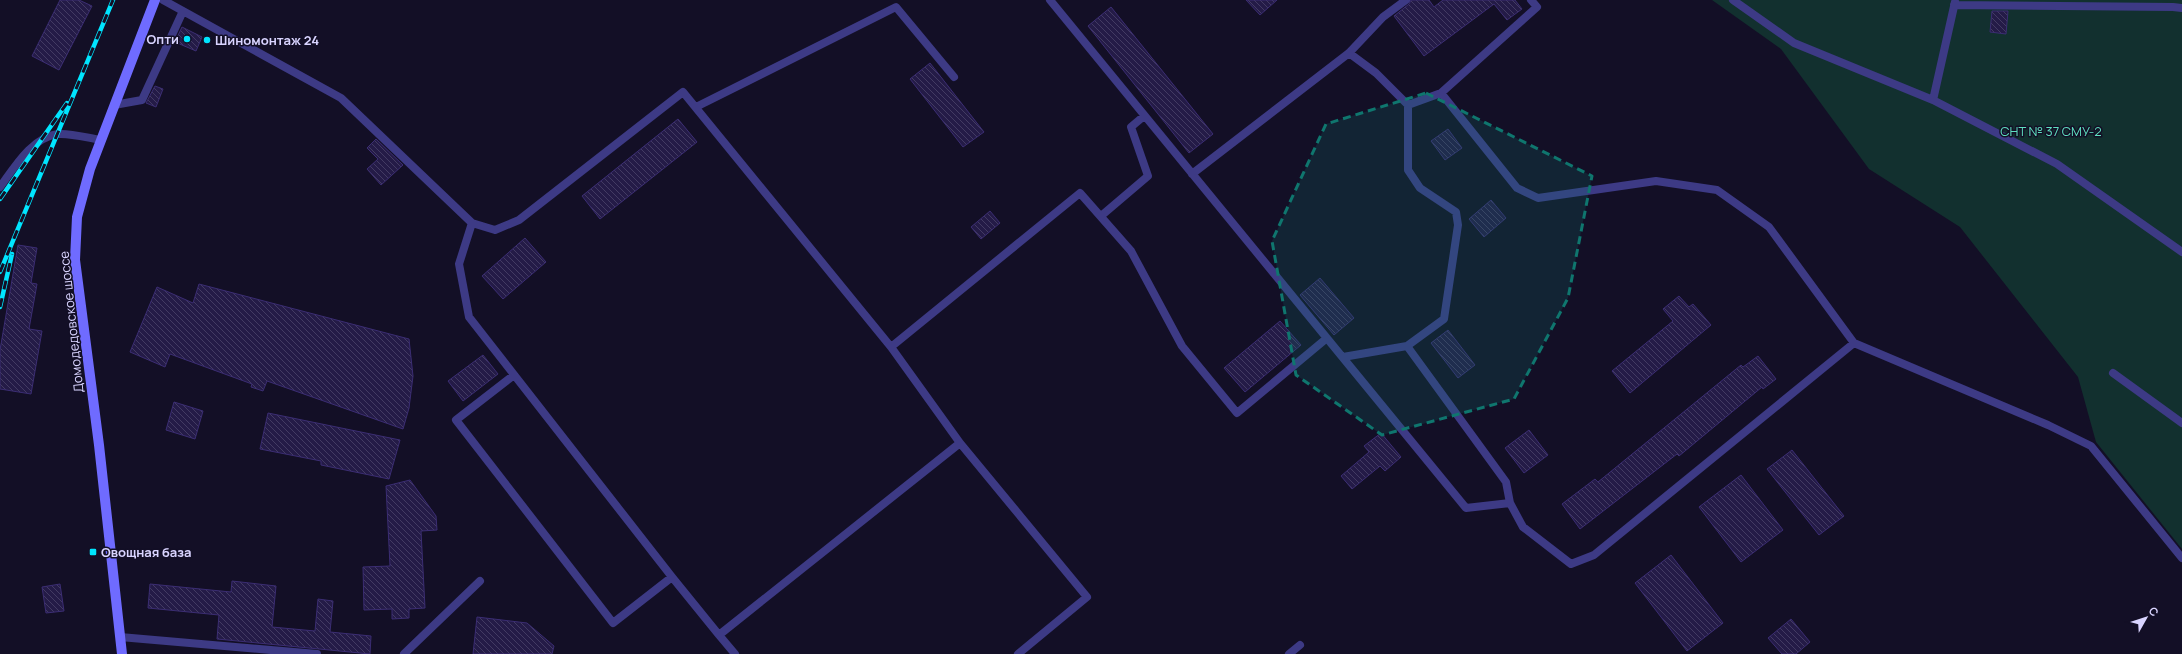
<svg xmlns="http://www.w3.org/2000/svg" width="2182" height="654" font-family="Manrope,sans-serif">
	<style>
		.green { fill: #12302f }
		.building { fill: url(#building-back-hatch); stroke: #3b2d73 }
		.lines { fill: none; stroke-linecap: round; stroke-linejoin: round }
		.service { stroke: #3d3a85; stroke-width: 8 }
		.secondary { stroke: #6f6bff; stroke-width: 10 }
		.rail-casing { stroke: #00e5ff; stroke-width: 4.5 }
		.rail { stroke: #130f26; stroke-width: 3; stroke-dasharray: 9; stroke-linecap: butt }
		.marked { fill: #0f766e; fill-opacity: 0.2; stroke: #0f766e; stroke-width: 3; stroke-dasharray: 8 5; stroke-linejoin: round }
		.poi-dot { fill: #00e5ff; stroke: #130f26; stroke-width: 1.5 }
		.labels { text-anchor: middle; stroke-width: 3; stroke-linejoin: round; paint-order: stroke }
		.poi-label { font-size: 13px; font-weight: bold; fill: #d9d4ff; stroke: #130f26; text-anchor: start }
		.park-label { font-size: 13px; fill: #5fe0c0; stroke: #130f26 }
		.street-label { font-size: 13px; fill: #d9d4ff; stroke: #130f26 }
	</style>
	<defs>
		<pattern id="building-back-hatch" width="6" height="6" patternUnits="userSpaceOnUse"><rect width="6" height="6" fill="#241b47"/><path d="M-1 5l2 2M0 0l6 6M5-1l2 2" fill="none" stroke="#433b63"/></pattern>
	</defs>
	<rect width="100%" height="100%" fill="#130f26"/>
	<path class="green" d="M1712 0H2182V549L2096 442 2078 377 1960 227 1869 169 1781 49Z"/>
	<path class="building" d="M60 0H79L92 6 59 70 32 56Z
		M1246 0H1277L1260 15Z
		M1411 0H1429L1434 7 1443 0H1515L1522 9 1507 20 1494 4 1424 56 1394 16 1409 4Z
		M1111 7 1213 134 1189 153 1088 26Z
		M1992 11H2008L2006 34 1990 32Z
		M182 27 202 37 196 51 175 42Z
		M930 63 984 132 963 147 910 79Z
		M155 86 163 89 156 107 146 103Z
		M678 119 697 142 600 219 582 196Z
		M1448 129 1462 148 1445 160 1431 141Z
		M376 139 403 165 381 185 367 169 378 159 367 148Z
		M1491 200 1506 218 1484 237 1469 219Z
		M990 211 1000 223 981 239 971 227Z
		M525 238 546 262 503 299 482 276Z
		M18 245 37 248 31 283 37 284 29 329 42 331 31 394 0 389V350Z
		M1320 278 1354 318 1334 335 1300 295Z
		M199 284 409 339 413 376 409 408 403 429 267 381 263 391 251 387 252 384 170 354 165 367 130 352 157 287 193 303Z
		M1679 296 1689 307 1693 304 1711 325 1630 393 1612 371 1673 321 1663 309Z
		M1280 321 1301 345 1245 392 1224 368Z
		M1448 330 1475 365 1458 378 1431 343Z
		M483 355 498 374 463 401 448 381Z
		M1758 356 1776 379 1763 389 1762 387 1679 456 1677 454 1580 529 1562 504 1595 479 1598 482 1741 365 1743 367Z
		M174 402 203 411 195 439 166 430Z
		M268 413 400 440 389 479 321 465V461L260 449Z
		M1529 430 1548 455 1524 473 1505 448Z
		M1381 433 1401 457 1385 471 1380 466 1352 489 1341 476 1369 452 1364 446Z
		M1792 450 1844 516 1819 535 1767 469Z
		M1741 475 1783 530 1741 562 1699 507Z
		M410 480 436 516 437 530 421 531 425 608 409 609V618L392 619V609L364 610 363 567 390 566 386 486Z
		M1671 555 1723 623 1687 651 1635 583Z
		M232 581 276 586 272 627 315 631 318 599 333 601 330 632 371 636 370 654 217 639 219 615 148 608 150 584 231 592Z
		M60 584 64 611 46 613 42 587Z
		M477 617 527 623 554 646 552 654H473Z
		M1791 619 1810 642 1796 654H1782L1768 638Z"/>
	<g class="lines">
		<path class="service" d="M163 0 341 98 472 223 495 230 519 220 683 92 891 347 960 443 719 635 672 577 469 317 459 264 472 223
			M1050 0 1466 508 1510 503
			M1733 0 1794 43 1933 100 2057 164 2182 252
			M1954 5 2173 7 2182 8
			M1441 93 1537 7 1531 0
			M1933 100 1955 2
			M114 105 142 100 183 11
			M1408 105 1441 93 1517 188 1538 198 1656 181 1717 190 1769 227 1854 343
			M696 107 896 7 954 77
			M1192 174 1349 53 1383 17 1406 0
			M0 187C14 168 32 137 58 134 71 133 88 138 101 140
			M1101 216 1148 176 1131 127 1144 116
			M1407 346 1506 482 1510 503 1523 527 1571 564 1594 555 1854 343 2048 425 2091 446 2182 558
			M891 347 1080 193 1131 251 1182 346 1237 413 1327 338
			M1343 357 1407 346 1444 319 1458 225 1456 212 1420 188 1408 170V105L1376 73 1349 53
			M2113 373 2182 423
			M514 375 456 420 613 623 672 577
			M960 443 1087 597 1018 654
			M719 635 735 654
			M120 637 317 654
			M404 654 480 581
			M1289 654 1300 645"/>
		<path class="secondary" d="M122 654 99 445 75 260 77 217 90 169 155 0"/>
		<g class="rail-casing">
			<path id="rail" d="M0 199 67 103
				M0 272 113 0
				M0 307 12 254"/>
		</g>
		<use href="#rail" class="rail"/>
	</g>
	<path class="marked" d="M1426 93 1592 176 1568 298 1514 399 1382 435 1296 375 1272 241 1326 124Z"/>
	<g class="poi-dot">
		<circle cx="187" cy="39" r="4"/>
		<circle cx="207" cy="40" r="4"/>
		<rect x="89" y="548" width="8" height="8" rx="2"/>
	</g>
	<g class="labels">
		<g class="poi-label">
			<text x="179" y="44" text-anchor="end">Опти</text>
			<text x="215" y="45">Шиномонтаж 24</text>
			<text x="101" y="557">Овощная база</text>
		</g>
		<g class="park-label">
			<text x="2051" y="136">СНТ № 37 СМУ-2</text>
		</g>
		<g class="street-label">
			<text transform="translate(71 322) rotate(-96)" y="5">Домодедовское шоссе</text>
		</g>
	</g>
	<g transform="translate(2146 618) rotate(51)" stroke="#130f26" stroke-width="3" paint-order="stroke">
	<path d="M0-3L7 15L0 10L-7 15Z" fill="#d9d4ff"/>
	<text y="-6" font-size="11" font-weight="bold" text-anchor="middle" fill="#d9d4ff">С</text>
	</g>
</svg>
